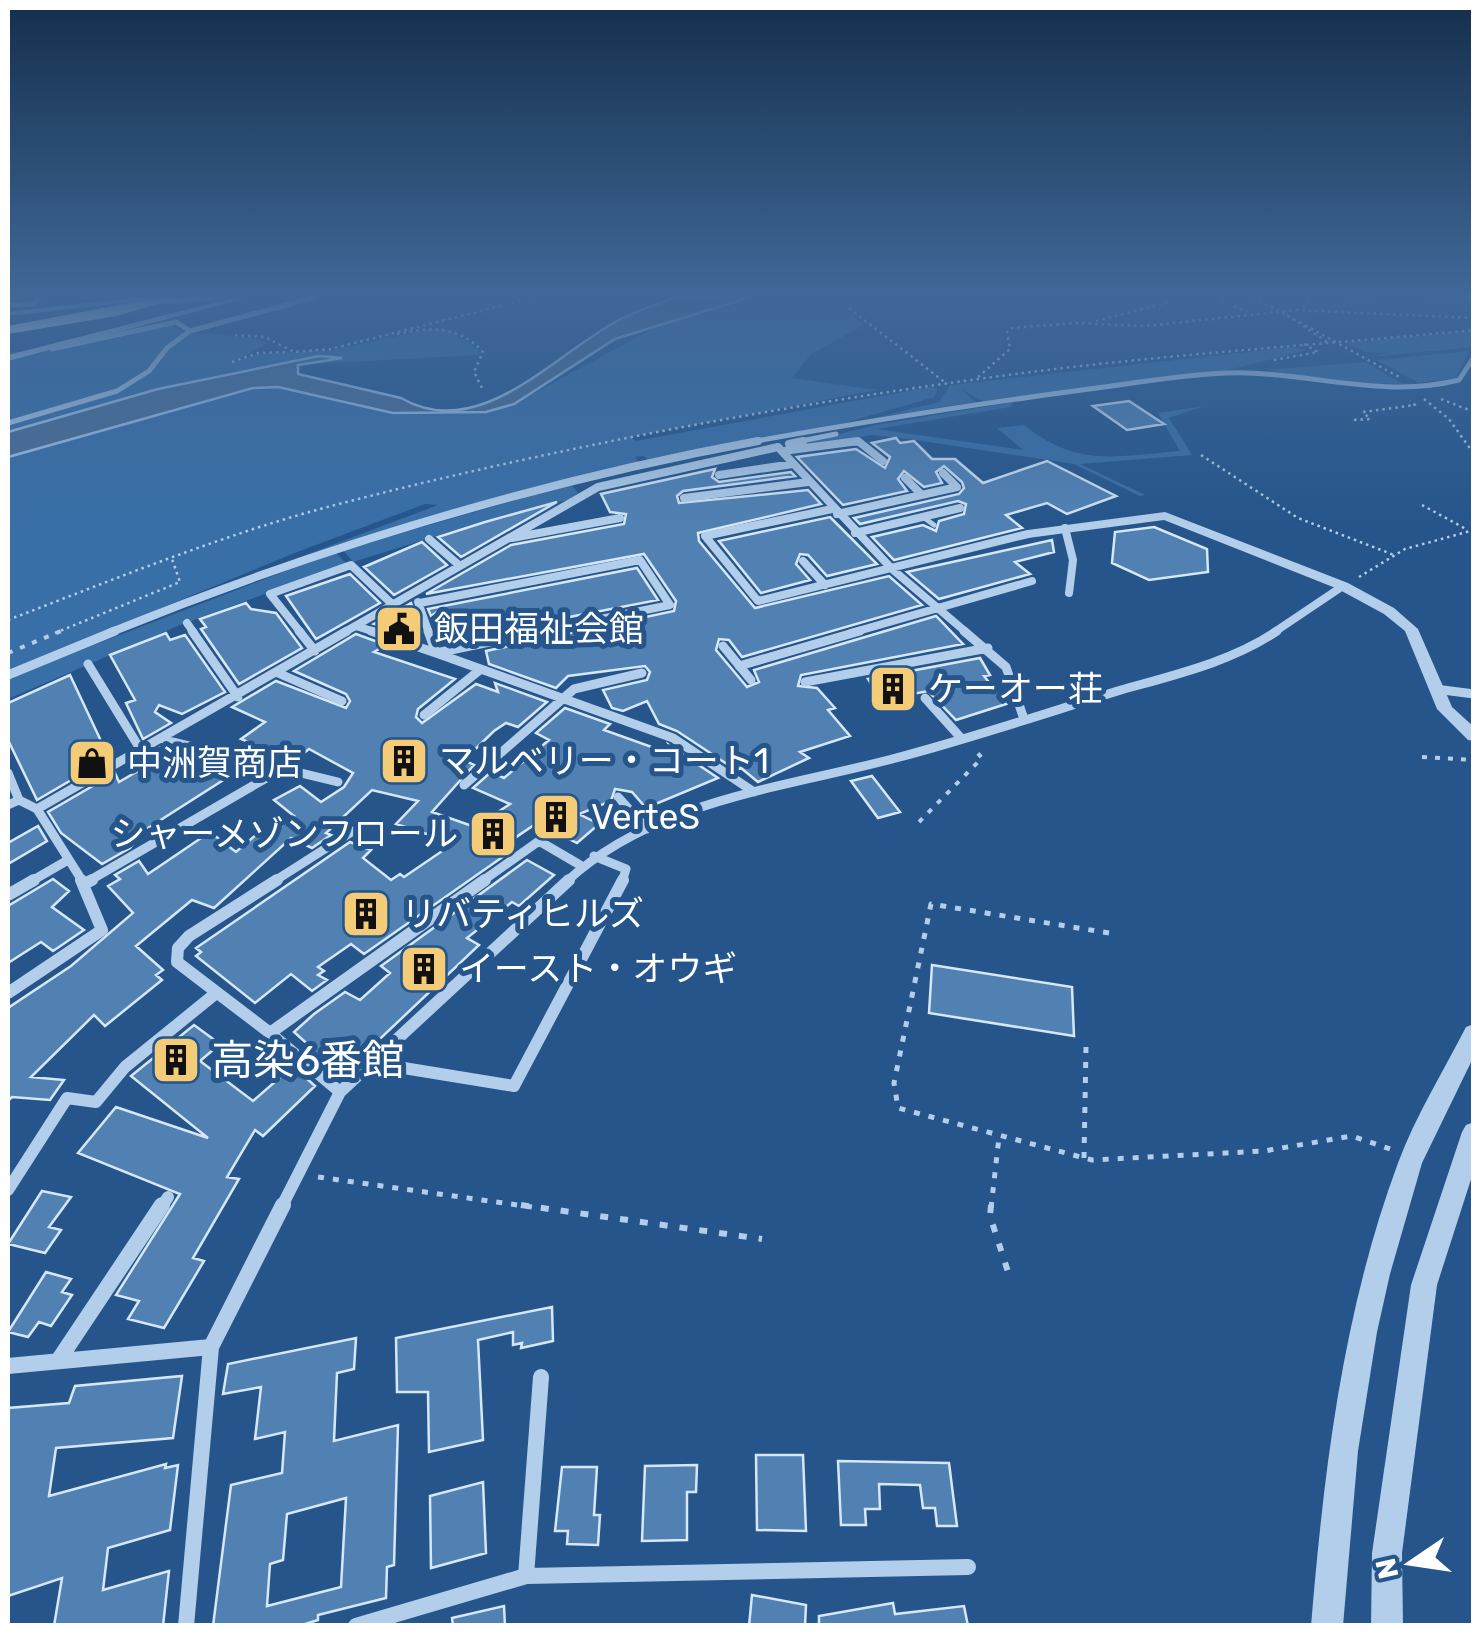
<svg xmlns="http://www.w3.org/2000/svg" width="1481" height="1633" font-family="Rubik,'Noto Sans JP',sans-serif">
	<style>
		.green { fill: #396fa7 }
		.water { fill: #4b6d92; stroke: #a6c9eb; stroke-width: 2.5 }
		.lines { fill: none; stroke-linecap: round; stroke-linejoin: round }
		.stream { stroke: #a6c9eb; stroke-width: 4 }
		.building { fill: #5181b3; stroke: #d6e7f8; stroke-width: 2.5; fill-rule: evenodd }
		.path-far3 { stroke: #b2ceea; stroke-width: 2.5; stroke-dasharray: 2.5 4; stroke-linecap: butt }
		.path-far2 { stroke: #b2ceea; stroke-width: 4; stroke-dasharray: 5 8; stroke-linecap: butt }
		.path-far1 { stroke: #b2ceea; stroke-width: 5; stroke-dasharray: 6 9; stroke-linecap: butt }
		.path { stroke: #b2ceea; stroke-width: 6; stroke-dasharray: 8 12; stroke-linecap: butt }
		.service { stroke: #b2ceea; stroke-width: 5 }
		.minor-far4 { stroke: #b2ceea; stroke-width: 5 }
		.minor-far3 { stroke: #b2ceea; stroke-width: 8 }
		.minor-far2 { stroke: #b2ceea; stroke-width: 9 }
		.minor-far1 { stroke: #b2ceea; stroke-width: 12 }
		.minor { stroke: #b2ceea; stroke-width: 16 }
		.tertiary { fill: #b2ceea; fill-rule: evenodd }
		.primary { fill: #f6f9fe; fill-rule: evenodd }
		.path-bridge { stroke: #b2ceea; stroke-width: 2.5; stroke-dasharray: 2.5 4; stroke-linecap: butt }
		.labels { text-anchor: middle; stroke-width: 10; stroke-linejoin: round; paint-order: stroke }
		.poi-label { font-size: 35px; fill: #fff; stroke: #25558b; text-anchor: start }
		.near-poi-label { font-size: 42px; fill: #fff; stroke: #25558b; text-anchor: start }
	</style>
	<rect width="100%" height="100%" fill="#25558b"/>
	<path class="green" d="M764 297H828L864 325 811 354 792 378 877 390 630 437 636 441 930 387 937 389 935 397 844 423 649 461 644 456 635 457 639 463 441 513 295 559 438 505 425 504 297 552 8 671V457L253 388 278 387 393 413 486 412 514 404 660 325Z
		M172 324 187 337 193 333 251 337 268 343 231 363 257 354 334 350 434 328 449 330 479 350 478 355 310 364 341 357 158 389 8 432V360Z
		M1473 331V347L1371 357 1388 353 1364 352 1346 342Z
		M1292 347 1308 350 1224 371 983 401 962 390 975 402 874 418 939 402 950 385Z
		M1469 351 1456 377C1392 391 1331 381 1267 370L1366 362 1403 384 1420 383 1376 360Z
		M1014 402 1010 407 877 429 1023 450 997 428 1024 425C1078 468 1116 456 1180 451L1158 413 1204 406 1169 418 1192 455 1080 464 1145 495 1140 496 1074 464 915 440 873 435 789 447 875 425Z
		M571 484 578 493 568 500 487 520 353 562 343 550Z
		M335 552 347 564 180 625 8 699V678Z"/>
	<path class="water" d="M675 297H751L615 339 514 404 486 412 393 413 278 387 253 388 8 457V432L158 389 319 356 342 358 298 365V374L401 398C476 442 550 360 610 325 629 313 654 306 675 297Z"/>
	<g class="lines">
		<path class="stream" d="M8 314 157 297"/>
	</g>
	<path class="building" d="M1129 401 1164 424 1127 430 1093 406Z
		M896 438 900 443 914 441 932 459H955L983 483 1047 461 1116 496 1067 514 1047 503 1006 515 1022 528 894 560 872 537 923 525 936 531 939 521 964 514 966 504 958 501 860 524 854 518 959 494 964 488 962 482 944 466 936 472 942 483 924 487 904 471 898 479 907 491 843 505 797 457 856 449 885 468 890 457 872 443Z
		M715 469 712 477 719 482 791 472 795 476 683 491 677 496 679 503 808 490 821 504 698 533 699 541 755 608 889 576 922 605 742 657 729 640 719 639 716 650 747 687 759 682 754 670 936 616 963 644 801 675 798 686 817 688 835 708 828 710 850 736 800 752 809 758 758 782 741 768 736 770 677 731 659 724 647 701 623 711 612 708 603 690 647 680 650 672 645 666 568 676 556 688 489 664 486 651 674 611 676 601 644 554 426 594 511 545 624 524 626 514 610 512 601 494Z
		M557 502 461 557 438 537 485 522Z
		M830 517 877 564 827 576 808 555 800 554 796 564 810 580 761 593 719 541Z
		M1154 527 1207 549 1208 572 1149 580 1112 563 1115 532Z
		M1052 540 1054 552 1015 562 1030 574 939 599 907 572Z
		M422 542 447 565 394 595 364 567Z
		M637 568 658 600 445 641 437 612 431 616 428 609Z
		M350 574 380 603 316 639 286 596Z
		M246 603 251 609 276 613 302 648 239 684 201 629 206 627 200 619Z
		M411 603 418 624 404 633 374 624Z
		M166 633 170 640 185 635 225 692 182 714 159 705 155 712 171 723 143 739 126 703 135 700 110 655Z
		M356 634 386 645 374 652 455 679 418 709 416 717 422 723 476 684 498 692 495 683 547 702 518 727 506 723 494 731 464 760 474 765 432 812 475 827 510 804 473 788 491 772 504 778 549 740 536 733 565 708 610 724 604 730 674 755 669 745 718 778 646 808 632 792 615 789 611 801 579 814 599 824 577 843 537 823 503 846 511 851 364 954 351 944 318 967 324 971 318 975 327 980 312 991 291 974 255 1003 196 956 201 952 196 948 350 842 371 850 363 858 391 880 400 874 404 877 454 843 396 824 418 801 372 790 326 833 331 835 312 848 291 838 214 908 192 900 136 946 163 970 156 975 162 980 105 1026 94 1015 31 1077 64 1080 50 1100 12 1097 8 1101V1008L71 966 133 913 108 886 120 879 115 875 139 861 148 874 210 832 236 852 257 834 267 837 294 816 274 800 300 786 321 802 344 787 353 773 309 749 294 761 241 739 265 722 232 707 276 681 346 708 350 701 346 694 294 671Z
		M980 658 990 675 984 676 1006 704 956 720 928 691 881 700 868 679Z
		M70 675 109 758 37 800 8 740V703Z
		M161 747 187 754 228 777 134 837 137 839 130 848 102 864 61 833 48 812 115 773 119 782 155 761 150 753Z
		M872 776 900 812 878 818 851 781Z
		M38 826 47 841 8 864V843Z
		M527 860 554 875 519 906 512 902 467 938 479 945 364 1054 345 1042 322 1064 308 1052 312 1048 294 1032 314 1014 345 992 360 1000 390 973 381 966Z
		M53 879 69 891 52 907 84 930 53 951 41 942 8 963V906Z
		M932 965 1072 987 1074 1036 929 1013Z
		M194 1025 220 1044 200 1061 253 1101 293 1066 315 1086 263 1136 255 1130 227 1177 239 1179 193 1258 204 1261 164 1328 128 1319 139 1301 116 1295 180 1194 78 1153 116 1107 208 1138 131 1076Z
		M42 1191 71 1197 49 1227 61 1230 45 1253 8 1244Z
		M46 1272 71 1279 62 1292 72 1295 51 1326 39 1322 28 1337 8 1332Z
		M552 1307 553 1341 521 1348 522 1343 513 1345V1332L478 1340 483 1440 429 1452 428 1392H397L396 1338Z
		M356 1338 354 1369 337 1373 334 1441 398 1425 394 1565 387 1567 386 1598 318 1615V1620L299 1626H213L231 1485 282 1473 285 1432 255 1439 261 1387 223 1394 228 1364ZM346 1498 341 1587 267 1606 270 1564 283 1560 287 1514Z
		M182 1376 173 1438 56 1448 49 1496 166 1464 165 1468 178 1465 170 1530 108 1548 103 1590 169 1571 163 1626H54L62 1578 8 1596V1408L69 1403 75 1386Z
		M756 1455H803L806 1531 757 1530Z
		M838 1461 949 1463 957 1526H937L935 1508H923L920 1485 879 1484 880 1509H865L866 1525H841Z
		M697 1465 696 1492H687V1540L642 1541 645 1466Z
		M562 1467H597L594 1515H600L598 1545 567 1544 568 1531H555Z
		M483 1482 486 1553 431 1568 430 1496Z
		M752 1595 806 1605 805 1626H749Z
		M893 1603 895 1614 964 1606 968 1626H819V1616Z
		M504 1606 505 1626H453L452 1618Z"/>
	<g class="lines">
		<path class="path-far3" d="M1349 297H1370
			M1423 297 1474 298
			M1222 301 1247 312
			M849 308 947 384
			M1297 310 1319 297
			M1287 315 1327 342
			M1096 321 1173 301
			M397 334C431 327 458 325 483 352L474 372 482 388
			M235 335 265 337 294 352 331 349 535 297
			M1274 360 1318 352 1304 344
			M232 362 258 353 289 352
			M978 377 1010 349 1007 332 1012 328 1074 323 1145 326 1297 310 1474 318
			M1424 399 1449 419 1474 454
			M1441 399 1474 412
			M1354 420 1370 419 1363 412 1415 405 1410 401
			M1201 455 1298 518 1394 555
			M1422 505 1466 529
			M1359 577 1405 549 1474 530
			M8 620C115 579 224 534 335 505 565 445 803 401 1039 371 1183 353 1329 344 1474 330
			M55 633 180 582 172 559"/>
		<path class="path-far2" d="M8 653 61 631
			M1422 757 1474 760
			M919 822 982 758 975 750"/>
		<path class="path-far1" d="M1109 933 931 904 894 1083 898 1108 1092 1160 1264 1151 1352 1136 1393 1150
			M1084 1158 1086 1047
			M318 1177 539 1208
			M991 1208 999 1137"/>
		<path class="path" d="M521 1205 762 1239
			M991 1205 990 1216 1010 1278"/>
		<path class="service" d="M923 517 934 525"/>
		<path class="minor-far4" d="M163 302 224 297
			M8 305 33 304 39 297
			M52 349 176 322 190 331
			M8 423 117 391 149 371 167 348 190 331 316 297
			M745 443C857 423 969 405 1082 390 1129 384 1178 375 1226 373 1305 370 1379 400 1459 380L1474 357
			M791 443 836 434
			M839 443H861"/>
		<path class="minor-far3" d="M789 444 803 441
			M783 451 858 441 883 461
			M719 475 793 464
			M905 478 921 494
			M684 498 808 482
			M832 509 705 536 758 601 1028 534
			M837 514 957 487 943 473
			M1065 528 1073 560 1069 593
			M855 533 960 508
			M512 538 620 518
			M429 539 460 566
			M803 561 825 585
			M418 602 429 633
			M420 603 640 560 670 605 531 633
			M187 623 194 633
			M356 626 378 633
			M109 633C318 548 536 482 758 441
			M301 633 270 594 351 565 392 604
			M343 633 598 487 778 447 892 569 967 633
			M851 633 1032 581
			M1273 633 1343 586"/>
		<path class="minor-far2" d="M192 631 238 697
			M299 631 315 651
			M371 631 436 653 544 631
			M428 631 436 653 673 738 754 792
			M964 631 1006 667 1024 719
			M723 646 751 680
			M88 664 142 752
			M739 666 860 631
			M278 673 342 701
			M8 675 115 631
			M805 682 988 648
			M1435 689 1474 694
			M925 698 961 738
			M424 715 481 669
			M165 740 338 782
			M8 773 19 800
			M464 785 574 689 642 673
			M618 797 647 829
			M8 805 19 800 37 809
			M594 856 626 869 622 882
			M30 882 68 860
			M83 882 37 809 347 631
			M87 882 268 777
			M273 882 353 831
			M481 882 539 841 580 865
			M566 882C654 800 784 788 896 758 972 738 1046 713 1121 690 1174 675 1231 662 1277 631"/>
		<path class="minor-far1" d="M84 884 92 880
			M8 895 34 880
			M8 993 102 930 81 880
			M270 1033 177 962 178 948 189 936 277 880
			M373 1063 514 1086 623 880
			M340 1092 270 1033 485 880
			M8 1190 67 1098 96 1102 125 1067 215 994
			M161 1208 168 1197
			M281 1208 340 1092 569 880"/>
		<path class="minor" d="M58 1361 162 1205
			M8 1366 211 1347
			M526 1576 541 1377
			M186 1626 211 1347 283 1205
			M356 1626 526 1576 968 1567"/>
		<path class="tertiary" d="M236 297H251L8 361V355Z
			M1165 512 1348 583 1394 608 1418 629 1452 707 1474 727V741L1468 740 1437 709 1405 631 1384 614 1338 589 1164 520 1028 538 1022 534 1028 530Z
			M1474 1024V1056L1422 1163 1390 1274 1377 1332 1358 1451 1343 1626H1311C1324 1469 1343 1311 1398 1163 1416 1115 1443 1072 1466 1027Z
			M1474 1122V1170L1437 1285 1402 1553 1403 1626H1371L1372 1553 1411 1285 1462 1132 1466 1125Z"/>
		<path class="primary" d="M161 297H182L116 316 8 334V326Z"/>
		<path class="path-bridge" d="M1254 297 1399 377"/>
	</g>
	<linearGradient id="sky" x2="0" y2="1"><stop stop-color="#142f4c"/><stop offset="0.56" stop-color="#406898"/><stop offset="1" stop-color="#406898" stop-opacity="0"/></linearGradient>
	<rect width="1481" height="526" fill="url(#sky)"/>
	<defs>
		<g id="civic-square" transform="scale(2.5)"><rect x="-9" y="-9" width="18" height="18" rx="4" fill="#f4cb76" stroke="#25558b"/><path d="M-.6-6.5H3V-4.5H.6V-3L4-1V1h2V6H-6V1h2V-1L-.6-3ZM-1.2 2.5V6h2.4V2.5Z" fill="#111"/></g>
		<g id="building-square" transform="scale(2.5)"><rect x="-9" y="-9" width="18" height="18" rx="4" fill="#f4cb76" stroke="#25558b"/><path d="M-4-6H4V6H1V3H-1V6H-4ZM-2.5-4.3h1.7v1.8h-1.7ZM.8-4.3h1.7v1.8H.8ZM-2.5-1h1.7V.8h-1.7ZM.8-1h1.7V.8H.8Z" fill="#111"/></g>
		<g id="shop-square" transform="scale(2.5)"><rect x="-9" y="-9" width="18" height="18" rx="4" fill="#f4cb76" stroke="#25558b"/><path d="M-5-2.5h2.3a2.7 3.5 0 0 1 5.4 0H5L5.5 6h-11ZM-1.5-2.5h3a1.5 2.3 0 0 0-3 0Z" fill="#111"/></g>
	</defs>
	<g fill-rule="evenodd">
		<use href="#civic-square" x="399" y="629"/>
		<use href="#building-square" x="893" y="689"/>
		<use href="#building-square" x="404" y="761"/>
		<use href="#shop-square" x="92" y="763"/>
		<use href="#building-square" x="556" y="817"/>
		<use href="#building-square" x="493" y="834"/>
		<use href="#building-square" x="366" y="914"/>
		<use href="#building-square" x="424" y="969"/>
		<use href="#building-square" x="176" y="1060"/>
	</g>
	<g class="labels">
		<g class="poi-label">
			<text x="434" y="641">飯田福祉会館</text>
			<text x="928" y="701">ケーオー荘</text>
			<text x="439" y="773">マルベリー・コート1</text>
			<text x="127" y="775">中洲賀商店</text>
			<text x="591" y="829">VerteS</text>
			<text x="458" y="846" text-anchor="end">シャーメゾンフロール</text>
			<text x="401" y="926">リバティヒルズ</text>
			<text x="459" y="981">イースト・オウギ</text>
		</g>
		<g class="near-poi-label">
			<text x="211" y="1075">高染6番館</text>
		</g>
	</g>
	<rect width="1481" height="1633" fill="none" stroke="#ffffff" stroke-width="20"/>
	<g transform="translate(1411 1563) rotate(257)" stroke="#25558b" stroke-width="8" paint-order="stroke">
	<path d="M0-8L18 38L0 25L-18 38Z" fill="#ffffff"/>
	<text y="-15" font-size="28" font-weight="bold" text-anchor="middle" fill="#ffffff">N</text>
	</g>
</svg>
